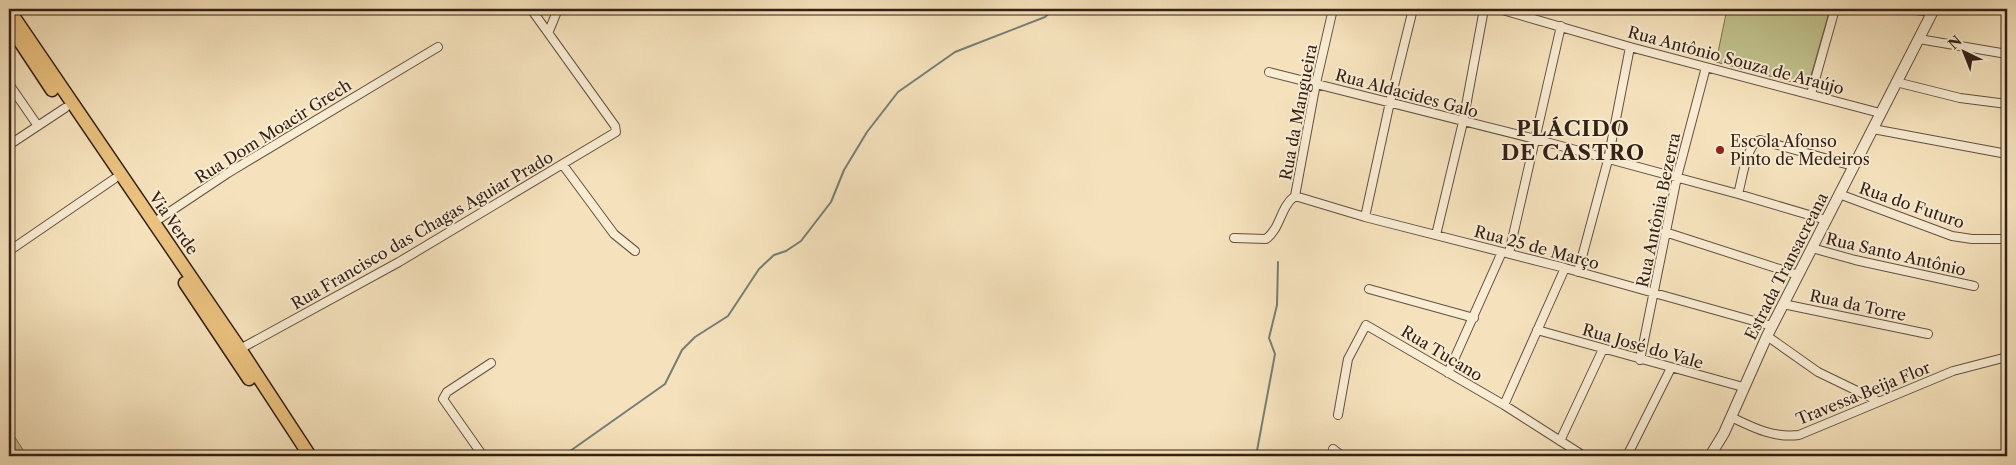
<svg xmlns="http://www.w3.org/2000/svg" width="2016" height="465" font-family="'Libre Caslon Text',serif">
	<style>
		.green { fill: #c0c28d; stroke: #7a7152 }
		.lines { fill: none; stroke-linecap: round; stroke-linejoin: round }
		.stream { stroke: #747e77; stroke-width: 2 }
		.minor-casing { stroke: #645040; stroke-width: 10 }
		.tertiary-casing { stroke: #645040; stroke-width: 12 }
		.primary-casing { stroke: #342016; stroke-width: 15 }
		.minor { stroke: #f8ecd3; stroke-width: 8 }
		.tertiary { stroke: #f8ecd3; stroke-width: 10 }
		.primary { stroke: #eac17e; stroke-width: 12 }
		.poi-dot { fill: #8f2418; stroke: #f8ecd3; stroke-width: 2 }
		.labels { text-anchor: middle; stroke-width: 4; stroke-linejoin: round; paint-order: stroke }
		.street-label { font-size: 16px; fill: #342016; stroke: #f8ecd3 }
		.poi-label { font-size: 16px; fill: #342016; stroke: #f8ecd3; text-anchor: start }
		.district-label { font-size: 21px; font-weight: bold; letter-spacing: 1px; fill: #342016; stroke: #f8ecd3 }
	</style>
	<rect width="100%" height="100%" fill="#f5e2bc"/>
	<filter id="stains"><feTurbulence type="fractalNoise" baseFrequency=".004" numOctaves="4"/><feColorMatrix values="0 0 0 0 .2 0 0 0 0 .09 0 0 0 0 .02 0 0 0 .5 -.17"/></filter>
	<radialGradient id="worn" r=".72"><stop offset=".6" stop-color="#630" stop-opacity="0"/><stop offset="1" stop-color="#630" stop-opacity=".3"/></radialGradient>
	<path class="green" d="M1727 9H1830L1808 86 1716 62Z
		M9 428 27 456H9Z"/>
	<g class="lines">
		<path class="stream" d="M563 456 665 384 682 350 695 337 728 316 759 269 774 255 786 251 801 241 831 202 844 170 867 132 898 92 955 52 1045 17 1054 9
			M1256 456 1275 354 1269 338 1277 305 1278 262"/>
		<g class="minor-casing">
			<path id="minor" d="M1499 9 1630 47 1880 113
				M1907 9 1932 12
				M549 31 558 9
				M1919 39 2007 54
				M1269 72 1535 139 1738 194 1826 220
				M1896 82 1960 98 2007 104
				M9 84 38 126
				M1811 94 1835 9
				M1873 129 2007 154
				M9 145 65 108
				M563 165 614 234 635 251
				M1738 194C1742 181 1746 144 1760 140L1853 166
				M1839 194 1952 236 1972 239H2007
				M1295 196 1365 217 1565 268 1772 326
				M1365 217 1390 102 1413 9
				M153 223 228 173 438 47
				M1665 232 1798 275
				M1436 235 1463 122 1484 9
				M1234 238 1266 239C1281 228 1280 207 1295 196L1316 83 1333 9
				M1812 248 1855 260 1974 286
				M9 251 114 179
				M1509 253 1561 26
				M1578 272 1608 160 1630 47
				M1369 289 1474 318
				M1783 304 1928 334
				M1537 330 1743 387
				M1767 336 1818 372 1878 401
				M240 349 399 262 616 132 615 126 531 9
				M1640 360 1677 177 1706 67
				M1448 373 1502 252
				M1504 405 1565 268
				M1338 415 1348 359 1366 325 1504 405 1584 456
				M1731 417C1754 428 1773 438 1799 435L1953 371 2007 357
				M1560 441 1603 349
				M1333 449 1342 456
				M483 456 443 399 447 392 491 363
				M1627 456 1671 368"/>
		</g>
		<g class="tertiary-casing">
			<path id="tertiary" d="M1710 456 1724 433 1767 336 1934 9"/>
		</g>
		<g class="primary-casing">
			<path id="primary" d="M9 10 240 349 310 456
				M9 25 52 90
				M185 283 249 379"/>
		</g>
		<use href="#minor" class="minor"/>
		<use href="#tertiary" class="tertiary"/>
		<use href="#primary" class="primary"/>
	</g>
	<circle class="poi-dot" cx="1720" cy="150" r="5"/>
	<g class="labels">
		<g class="street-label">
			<text transform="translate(1736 60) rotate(15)" y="6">Rua Antônio Souza de Araújo</text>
			<text transform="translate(1407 93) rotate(15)" y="6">Rua Aldacides Galo</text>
			<text transform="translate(1298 112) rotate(-79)" y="6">Rua da Mangueira</text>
			<text transform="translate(273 131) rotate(-32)" y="6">Rua Dom Moacir Grech</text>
			<text transform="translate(1912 205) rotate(19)" y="6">Rua do Futuro</text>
			<text transform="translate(1658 210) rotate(-78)" y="6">Rua Antônia Bezerra</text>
			<text transform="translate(174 223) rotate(55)" y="6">Via Verde</text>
			<text transform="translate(422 230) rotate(-30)" y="6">Rua Francisco das Chagas Aguiar Prado</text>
			<text transform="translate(1537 247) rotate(15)" y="6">Rua 25 de Março</text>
			<text transform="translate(1896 254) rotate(13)" y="6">Rua Santo Antônio</text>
			<text transform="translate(1786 266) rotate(-63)" y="6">Estrada Transacreana</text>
			<text transform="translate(1858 305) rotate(12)" y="6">Rua da Torre</text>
			<text transform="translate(1643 346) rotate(16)" y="6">Rua José do Vale</text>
			<text transform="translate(1442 353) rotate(31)" y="6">Rua Tucano</text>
			<text transform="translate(1863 393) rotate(-22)" y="6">Travessa Beija Flor</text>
		</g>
		<g class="poi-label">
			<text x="1730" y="147">Escola Afonso<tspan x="1730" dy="18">Pinto de Medeiros</tspan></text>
		</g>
		<g class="district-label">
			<text x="1573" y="136">PLÁCIDO<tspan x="1573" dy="24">DE CASTRO</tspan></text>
		</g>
	</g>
	<rect width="2016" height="465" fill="none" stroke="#f5e2bc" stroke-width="30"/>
	<rect x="10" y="10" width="1996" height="445" fill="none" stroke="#342016" stroke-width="2.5"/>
	<rect x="15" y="15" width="1986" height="435" fill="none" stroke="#342016"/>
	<g transform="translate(1964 52) rotate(317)" stroke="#f8ecd3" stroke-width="4" paint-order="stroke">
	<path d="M0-4L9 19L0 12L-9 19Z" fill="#342016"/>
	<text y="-8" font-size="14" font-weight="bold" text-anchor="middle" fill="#342016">N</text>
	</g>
	<rect width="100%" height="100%" filter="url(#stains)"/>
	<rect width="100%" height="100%" fill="url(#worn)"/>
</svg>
